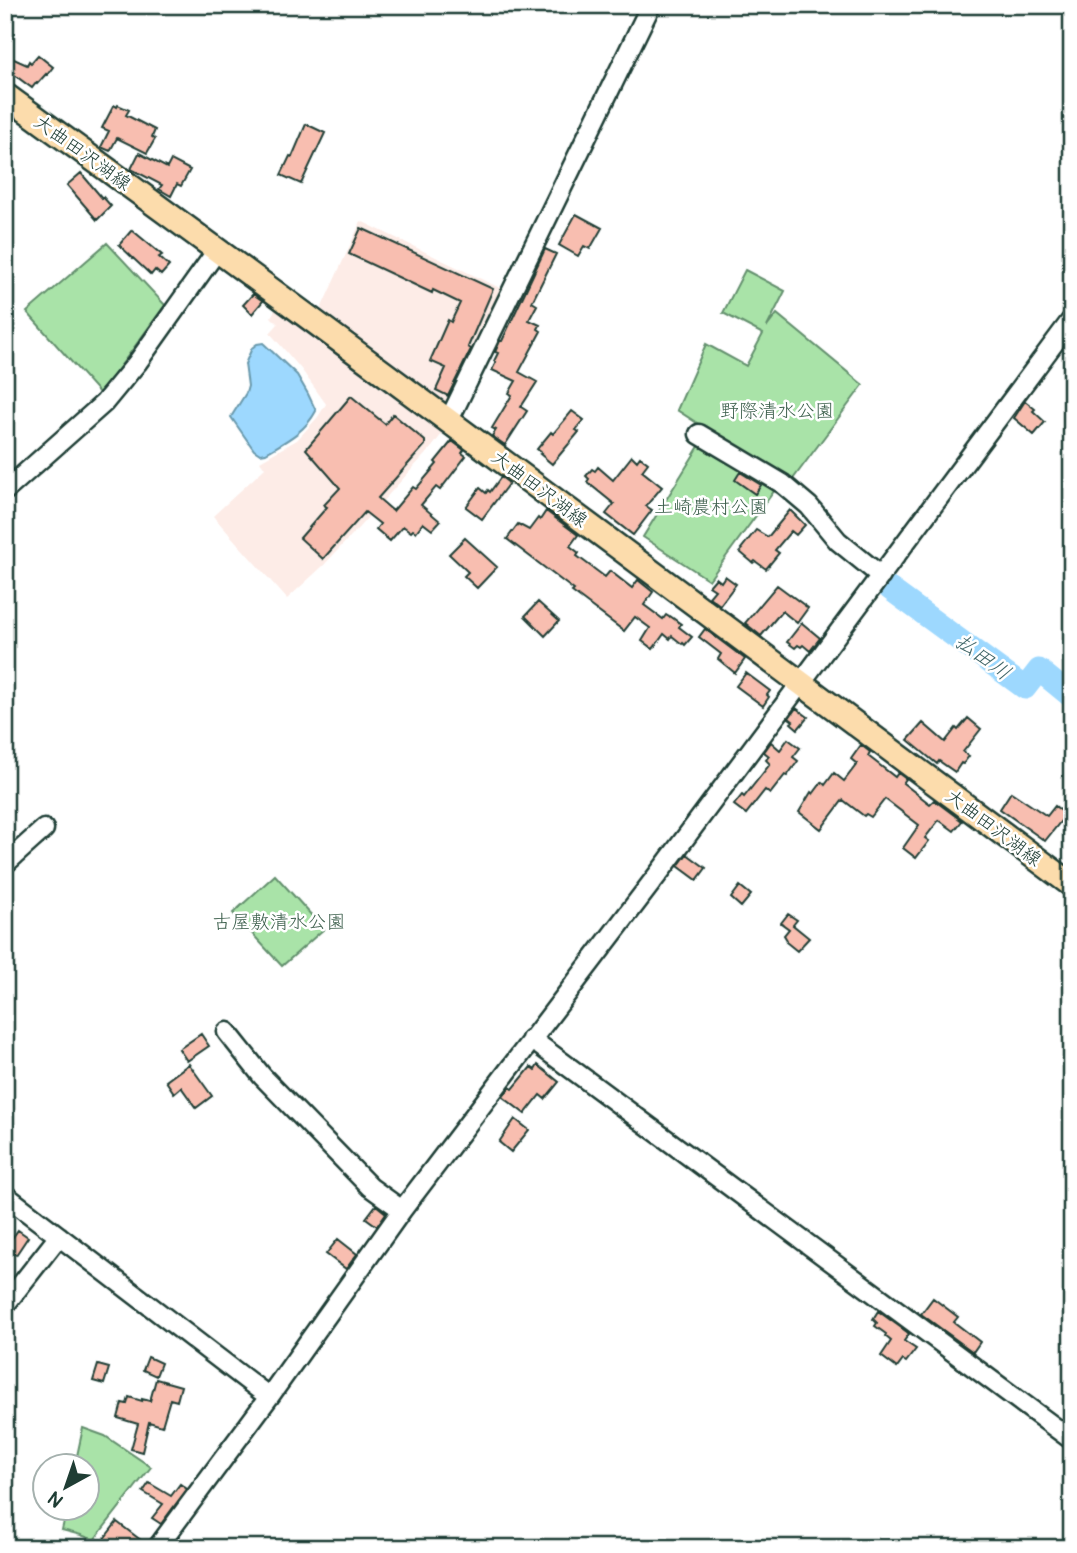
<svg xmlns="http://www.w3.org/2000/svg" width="1077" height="1553" font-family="Pangolin,'Klee One',sans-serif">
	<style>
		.built { fill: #fdece7 }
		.green { fill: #a9e3a8; stroke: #64906e; stroke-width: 2 }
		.water { fill: #9dd8fe; stroke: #6b9aad; stroke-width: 2 }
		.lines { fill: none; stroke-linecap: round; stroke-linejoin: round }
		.river { stroke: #9dd8fe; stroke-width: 23 }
		.building { fill: #f8beb0; stroke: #1f3d34; stroke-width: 2 }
		.minor-casing { stroke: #1f3d34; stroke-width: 23 }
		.major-casing { stroke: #1f3d34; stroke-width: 28 }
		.minor { stroke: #fff; stroke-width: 18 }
		.major { stroke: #fcdcac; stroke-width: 23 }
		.labels { text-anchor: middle; stroke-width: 5; stroke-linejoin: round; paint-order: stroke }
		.street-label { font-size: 19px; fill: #1f3d34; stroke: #fff }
		.park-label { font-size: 19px; fill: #3b5e4b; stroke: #fff }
		.water-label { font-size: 21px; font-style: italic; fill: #3e6466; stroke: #fff }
	</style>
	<rect width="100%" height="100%" fill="#fff"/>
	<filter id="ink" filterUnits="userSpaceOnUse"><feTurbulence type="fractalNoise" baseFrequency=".0143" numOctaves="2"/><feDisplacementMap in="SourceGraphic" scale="14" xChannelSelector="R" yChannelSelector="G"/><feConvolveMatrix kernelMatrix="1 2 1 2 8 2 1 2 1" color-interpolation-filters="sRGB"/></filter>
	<g filter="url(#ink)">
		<path class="built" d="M361 221 502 289 446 405 321 309Z
			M280 301 445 430 432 447 361 525 324 565 287 599 213 516 265 468 260 461 297 440 318 417 326 404 301 369 270 333 278 324 271 317Z"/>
		<path class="green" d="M107 243 165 305 100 394 27 312Z
			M745 270 785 291 767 327 777 314 863 385 793 479 739 450 677 410 706 344 746 366 763 334 723 313Z
			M701 443 777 487 709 580 643 537Z
			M275 875 324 929 282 966 233 913Z
			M83 1428 105 1436 151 1467 94 1540 81 1535 62 1530 67 1508H88V1466L75 1465Z"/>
		<path class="water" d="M263 343 297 375 308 394 316 411C305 432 286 441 266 453L260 454 254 450 231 417 246 393 248 386 245 364 252 348 257 344Z"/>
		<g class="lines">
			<path class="river" d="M890 589 1025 688 1039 670 1072 697"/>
		</g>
		<path class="building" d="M5 55 27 65 29 61 31 63 38 55 53 67 47 75 46 74 37 84 36 83 32 88 5 68Z
			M114 105 117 107 118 105 129 110 126 115 155 130 152 137 155 139 147 153 117 138 110 151 101 147 109 131 102 128Z
			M306 124 325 133 301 184 281 175 290 156 292 157Z
			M139 153 167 168 171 160 190 170 181 186 177 184 171 196 159 189 162 185 131 169Z
			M81 173 102 198 103 197 111 206 97 220 67 185Z
			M576 214 602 228 590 249 584 246 578 256 559 245Z
			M361 228 493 289 468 347 471 349 448 396 436 390 446 368 430 361 448 320 451 322 460 303 433 290 432 293 349 254Z
			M132 230 162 255 159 257 169 266 161 275 155 270 151 275 119 245Z
			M545 249 556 254 532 302 537 305 529 320 540 325 538 329 541 331 519 372 537 382 521 407 527 411 505 445 492 436 496 430 492 428 512 395 509 393 516 381 492 370 496 362 494 361 498 353 495 352 500 341H502Z
			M253 294 263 301 252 314 243 305Z
			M351 396 385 424 393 414 425 441V445L378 498 393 511 413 487 416 489 437 464 435 462 452 441 464 450 462 453 466 456 440 490 436 487 421 505 440 521 432 530 423 523 416 532 413 530 411 532 403 526 390 541 376 529 380 524 365 512 323 559 300 538 327 507 324 505 340 488 306 449Z
			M1025 401 1035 409 1033 411 1045 422 1034 435 1014 418Z
			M572 411 584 420 576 430 579 432 552 464 540 454 542 453 537 449 551 432 553 434Z
			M632 456 637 461 640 457 648 463 642 471 662 487 646 506 652 510 633 535 606 514 614 504 587 482 589 479 586 476 592 469 595 471 598 467 613 480Z
			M740 472 761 485 755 494 735 480Z
			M501 477 509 483 482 519 466 507 480 488 486 493 488 490 490 492Z
			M790 510 805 525 796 535 791 531 775 550 779 553 766 569 755 561 753 563 740 552 742 550 741 549 756 530 768 537Z
			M546 511 578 535 570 546 579 553 577 556 605 577 610 571 632 588 638 580 653 592 644 605 663 619 666 615 669 617 670 616 681 624 679 627 692 637 685 645 683 643 682 644 672 636 670 639 664 634 653 649 642 641 650 628 635 617 624 631 572 592 574 590 507 539 518 524 529 530 538 518 540 520Z
			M465 538 497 567 477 588 464 576 468 572 449 554Z
			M725 576 736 584 720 605 709 597 715 590 709 586 716 578 721 582Z
			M777 585 808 608 797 623 782 611 761 636 745 623Z
			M538 602 559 621 545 636 525 616Z
			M802 623 820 638 810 651 803 645 801 647 798 645 795 648 787 642Z
			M705 629 745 659 735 673 718 659 721 654 699 637Z
			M746 673 770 691 767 695 769 697 763 706 736 686Z
			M796 708 808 717 798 729 791 723 793 721 789 718Z
			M968 718 981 729 963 752 969 756 963 764 961 763 955 772 939 761 937 764 908 740 923 723 945 742 956 728 958 730Z
			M788 739 800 748 793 757 798 761 787 776 785 775 770 794 765 790 746 814 734 805 742 795 744 797 770 764 766 760 769 756 764 752 771 742 780 750Z
			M861 745 870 752 868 756 895 777 898 773 906 779 903 783 930 804 934 800 962 821 954 831 939 820 925 838 929 841 916 858 903 848 919 825 885 799 871 817 866 814 864 816 843 800 821 829 799 812 811 792 813 794 822 782 825 785 834 773 844 781 857 764 851 759Z
			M1011 792 1047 816 1055 806 1064 813 1062 815 1064 817 1045 841 1000 809Z
			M687 854 706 868 697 880 678 866Z
			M740 886 751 895 741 907 731 898Z
			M788 914 797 920 793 925 809 938 797 951 786 942 787 940 784 935 789 929 781 923Z
			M201 1034 209 1046 187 1061 179 1049Z
			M189 1064 212 1096 196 1108 181 1087 174 1093 166 1081Z
			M538 1065 559 1082 545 1099 540 1095 525 1114 503 1097 510 1087 513 1089 531 1067 535 1070Z
			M515 1119 529 1130 511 1152 499 1142Z
			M376 1205 386 1213 377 1226 366 1218Z
			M18 1230 28 1237 16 1255 5 1248Z
			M338 1239 357 1254 346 1269 326 1254Z
			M933 1298 958 1317 954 1322 980 1342 973 1352 921 1314Z
			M878 1311 907 1332 909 1334 904 1341 916 1349 906 1362 903 1360 897 1368 881 1356 891 1341 885 1336 886 1334 875 1326 877 1323 873 1319Z
			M148 1357 161 1363 156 1376 143 1370Z
			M98 1365 109 1368 104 1384 93 1381Z
			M156 1379 181 1386 177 1401 170 1399 162 1426 149 1422 142 1452 131 1449 138 1424 118 1418 122 1403 127 1404 129 1397 142 1401V1399L150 1401Z
			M149 1483 171 1496 180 1484 187 1489 161 1524 152 1518 163 1504 143 1492Z
			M117 1522 146 1544V1548H112L103 1540Z"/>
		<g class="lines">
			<g class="minor-casing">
				<path id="minor" d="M449 420 651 5
					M699 434 783 484 809 506 838 541 881 576
					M5 491 104 403 137 363 218 249
					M5 864 44 829
					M227 1032 262 1076 370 1187 402 1210
					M531 1039 1072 1440
					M5 1195 269 1397 402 1210 665 865 1072 319
					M5 1305 59 1236
					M157 1548 269 1397"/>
			</g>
			<g class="major-casing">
				<path id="major" d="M5 95C363 355 717 621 1072 885"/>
			</g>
			<use href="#minor" class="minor"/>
			<use href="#major" class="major"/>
		</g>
	</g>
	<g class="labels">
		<g class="street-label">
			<text transform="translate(83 152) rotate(36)" y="7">大曲田沢湖線</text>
			<text transform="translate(540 488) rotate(37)" y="7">大曲田沢湖線</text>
			<text transform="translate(994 827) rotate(37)" y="7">大曲田沢湖線</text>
		</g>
		<g class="park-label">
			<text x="777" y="417">野際清水公園</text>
			<text x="711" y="513">土崎農村公園</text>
			<text x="279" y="928">古屋敷清水公園</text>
		</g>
		<g class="water-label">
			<text transform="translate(983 657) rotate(36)" y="7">払田川</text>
		</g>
	</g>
	<rect width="1077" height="1553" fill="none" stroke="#fff" stroke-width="28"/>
	<rect x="14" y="14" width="1049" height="1525" fill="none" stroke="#1f3d34" stroke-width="2.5" filter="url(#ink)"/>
	<g transform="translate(66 1487) rotate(220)"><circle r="33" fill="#ffffff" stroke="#a5b1ae" stroke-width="2"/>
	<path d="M0-5L12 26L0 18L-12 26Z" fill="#1f3d34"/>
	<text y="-10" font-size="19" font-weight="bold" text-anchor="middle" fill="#1f3d34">N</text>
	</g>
</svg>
